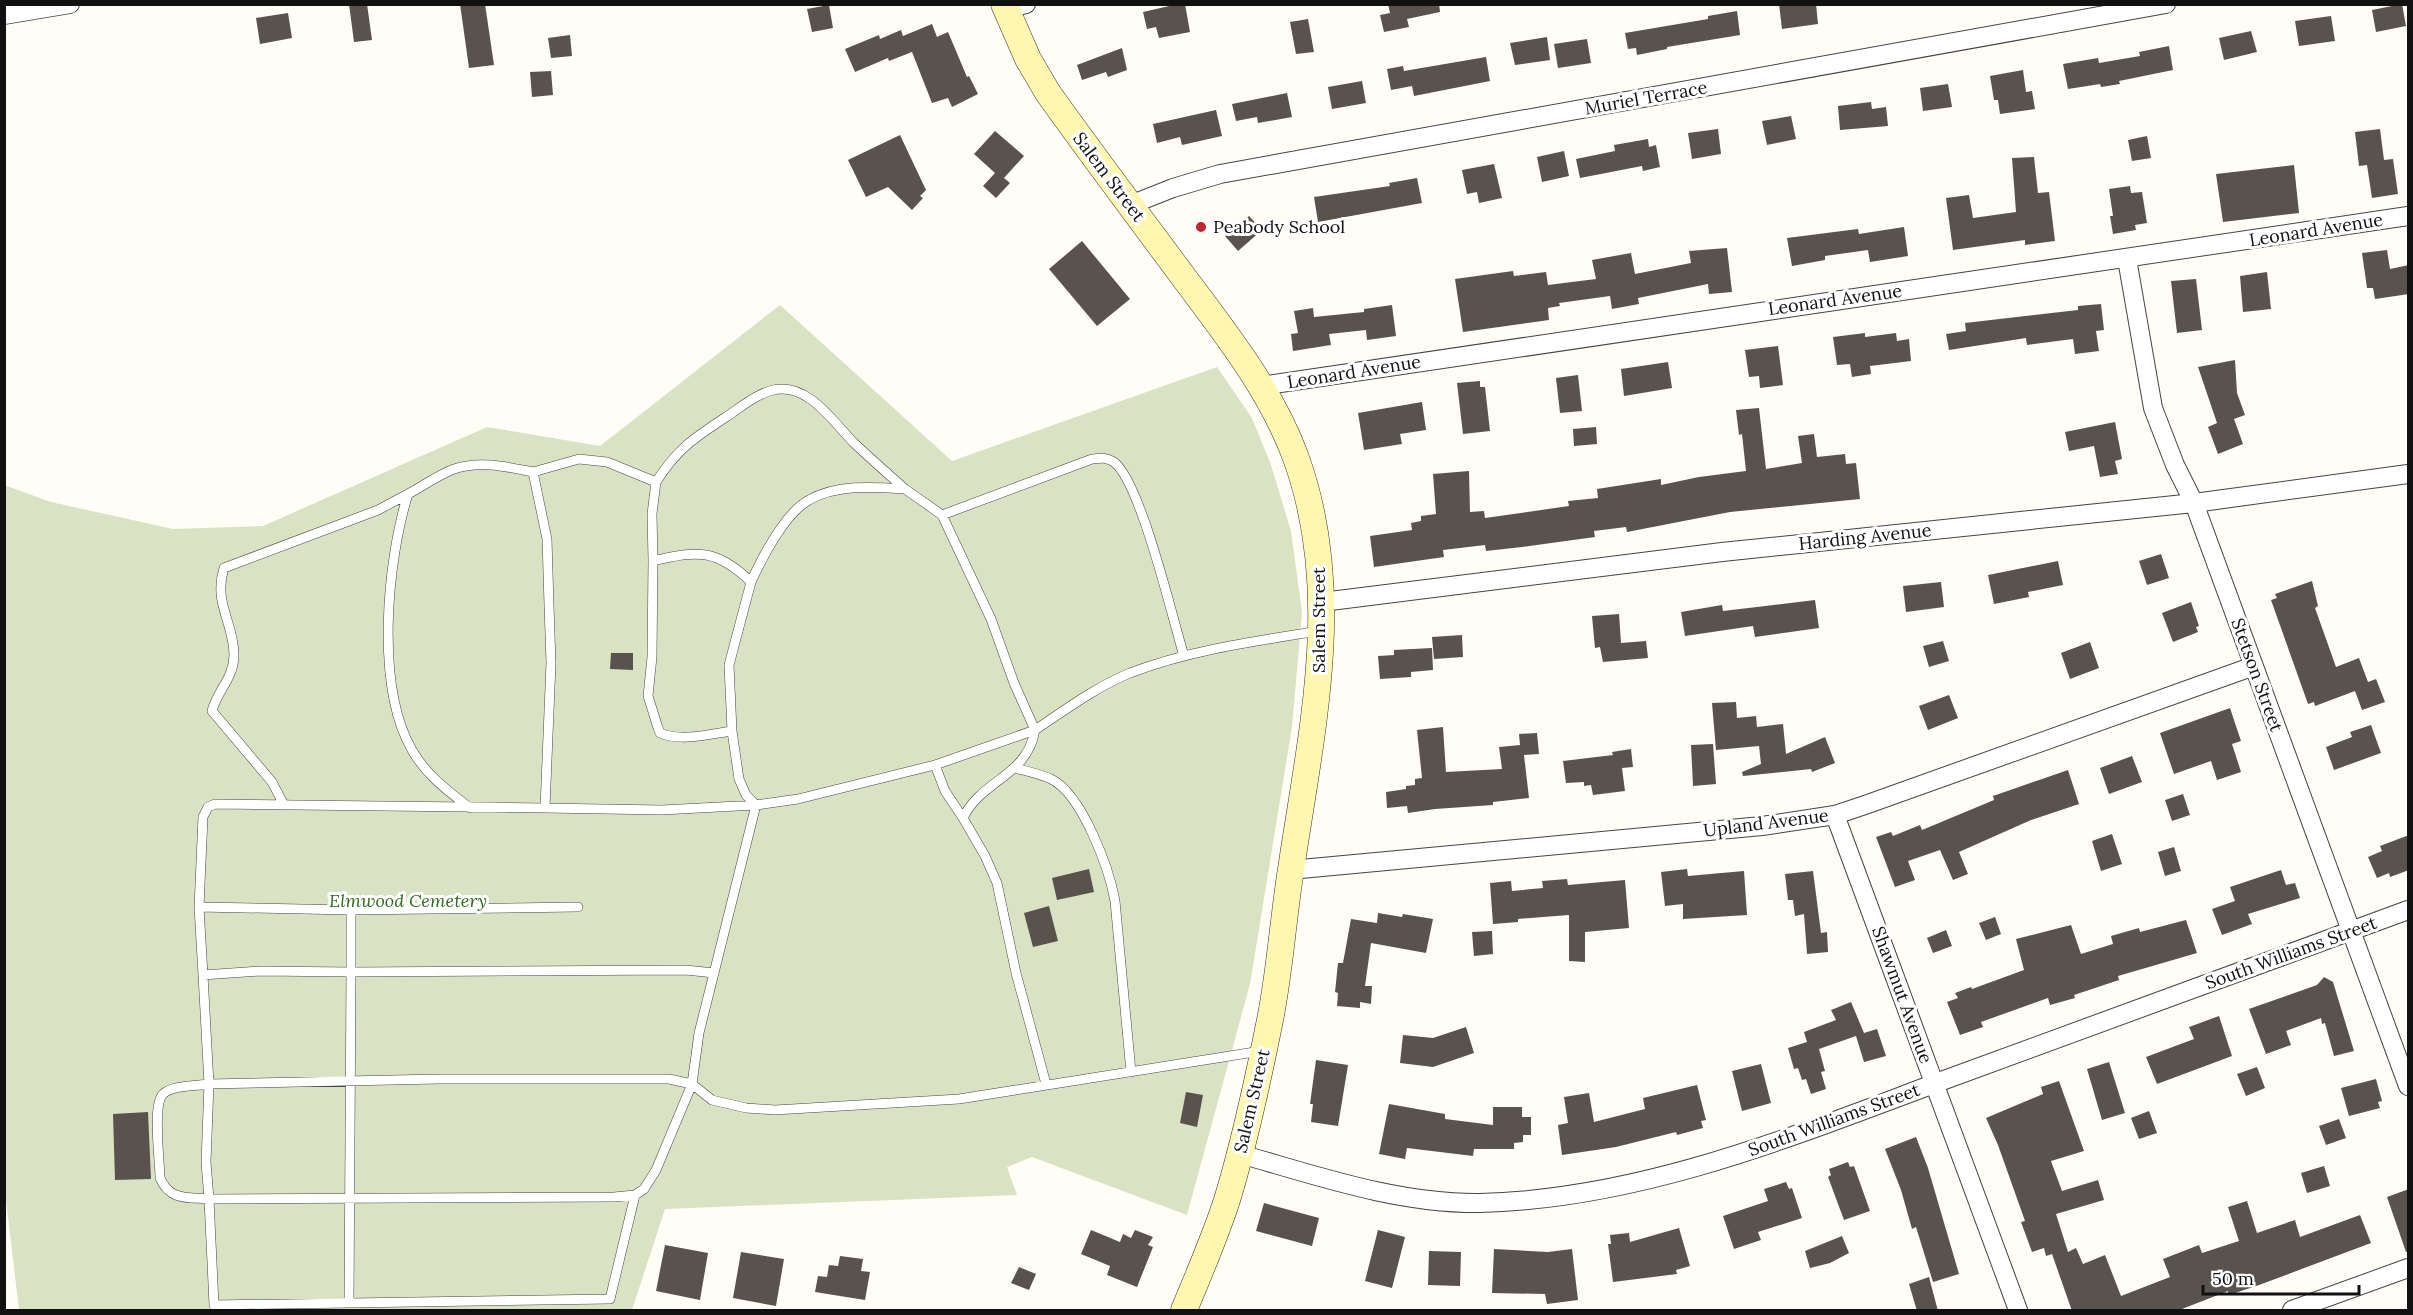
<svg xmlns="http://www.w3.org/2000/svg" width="2413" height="1315" font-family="Lora,serif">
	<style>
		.cemetery { fill: #d9e3c4 }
		.building { fill: #5a524d }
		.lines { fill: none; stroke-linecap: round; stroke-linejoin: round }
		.service-casing { stroke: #444; stroke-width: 10 }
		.minor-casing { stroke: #444; stroke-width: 20 }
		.secondary-casing { stroke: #333; stroke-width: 27 }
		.service { stroke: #fff; stroke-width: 9 }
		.minor { stroke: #fff; stroke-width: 18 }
		.secondary { stroke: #fff6b0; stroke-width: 26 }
		.poi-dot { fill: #c4262e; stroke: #fff; stroke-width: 2 }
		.labels { text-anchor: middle; stroke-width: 6; stroke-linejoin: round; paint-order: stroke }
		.street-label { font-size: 18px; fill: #111; stroke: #fff }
		.poi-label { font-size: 18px; fill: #111; stroke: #fff; text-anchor: start }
		.park-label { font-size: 18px; font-style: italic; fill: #2f6b1f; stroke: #fff }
	</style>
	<rect width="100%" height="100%" fill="#fffdf5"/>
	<path class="cemetery" d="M780 305 952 461 1217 367 1252 418 1271 465 1291 531 1302 612 1292 727 1250 984 1187 1215 1032 1157 1007 1167 1017 1195 665 1209 632 1310H19L4 1183V485L51 502 173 529 263 526 487 427 600 446Z"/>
	<path class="building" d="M349 4H367L372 40 354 42Z
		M460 4H485L494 65 469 68Z
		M1178 4H1185L1190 32 1159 38 1156 27 1147 29 1143 12Z
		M1388 4H1439L1440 12 1407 19 1409 27 1384 32 1380 15 1390 13Z
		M1779 4H1816L1818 24 1782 29Z
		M2402 4 2406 26 2376 32 2372 10Z
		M829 5 833 28 812 32 807 9Z
		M1737 11 1740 35 1667 47V49L1637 55 1636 48 1628 49 1625 33 1708 19V16Z
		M288 13 292 38 260 44 256 18Z
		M2331 16 2335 41 2299 46 2295 21Z
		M1308 19 1314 52 1296 54 1290 22Z
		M932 24 937 37 948 32 967 77 969 76 978 94 952 107 948 98 932 103 912 52 889 61 888 58 855 72 845 49 879 35 880 39 901 30 903 36Z
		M2251 31 2257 52 2224 60 2219 38Z
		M570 35 572 56 551 58 548 38Z
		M1547 37 1550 60 1515 65 1510 43Z
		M1587 39 1591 63 1558 68 1554 44Z
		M2169 46 2173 70 2119 81 2120 84 2101 87 2100 84 2068 89 2063 64 2098 58 2099 63 2140 56 2139 52Z
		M1122 48 1127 70 1108 77 1106 72 1082 80 1077 65Z
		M1486 57 1490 81 1414 96 1412 86 1391 90 1387 69 1403 66 1404 71Z
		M2023 70 2026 92 2032 91 2035 109 2000 114 1998 100H1994L1990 76Z
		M551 71 553 95 532 97 530 72Z
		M1362 81 1366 103 1332 109 1328 87Z
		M1948 84 1952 107 1923 111 1920 88Z
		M1287 93 1292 117 1258 123 1257 117 1236 121 1232 104Z
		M1871 102 1872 109 1886 107 1888 126 1840 130 1838 106Z
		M1216 110 1222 136 1182 145 1180 137 1157 143 1153 124Z
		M1791 116 1796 139 1767 145 1762 121Z
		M1718 129 1721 154 1692 159 1688 133Z
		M2380 129 2384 160 2393 159 2398 194 2372 198 2367 165 2359 166 2355 132Z
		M995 131 1024 156 1004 178 1010 183 996 198 983 186 995 173 974 154Z
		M900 135 926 190 920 196 923 198 912 210 888 187 866 197 848 160Z
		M2147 136 2151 158 2132 161 2128 140Z
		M1648 139 1649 147 1656 145 1660 167 1643 171 1642 166 1580 178 1576 159 1615 151 1614 145Z
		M1564 151 1569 176 1542 182 1537 157Z
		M2034 157 2038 193 2049 192 2055 241 2025 245V240L1953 250 1946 198 1969 195 1973 218 2016 212 2012 158Z
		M1494 164 1502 198 1479 203 1477 192 1467 194 1462 170Z
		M2294 165 2299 213 2223 222 2216 174Z
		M1417 178 1422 203 1318 222 1314 197 1390 186 1389 183Z
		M2130 186 2131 193 2142 192 2147 223 2135 225 2136 230 2113 234 2110 216H2113L2109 189Z
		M1249 216 1262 230 1238 251 1225 236Z
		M1904 227 1908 256 1870 262 1868 250 1825 256V260L1792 266 1787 238 1858 229 1859 234Z
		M1082 241 1130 299 1097 326 1049 269Z
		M1727 248 1732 292 1709 294 1708 284 1638 298 1639 304 1612 309 1610 296 1559 303 1560 306 1548 308 1549 320 1463 332 1455 279 1513 271 1514 276 1546 272 1548 285 1596 279 1592 260 1631 253 1635 274 1691 263 1689 251Z
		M2387 250 2390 269 2409 265V294L2375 299 2373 288H2367L2362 253Z
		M2267 272 2271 309 2243 312 2240 276Z
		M2196 279 2202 330 2177 333 2171 281Z
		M2101 304 2104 330 2096 331 2099 351 2075 354 2073 339 2027 345 2026 338 1949 350 1946 334 1966 331 1965 323 2078 310V306Z
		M1392 305 1396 336 1367 340 1366 330 1329 334 1331 345 1293 351 1291 334 1298 333 1294 311 1313 308 1314 317 1364 312V309Z
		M1865 333V337L1896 333 1897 341 1909 339 1911 361 1870 366 1871 374 1852 377 1850 364 1837 365 1833 337Z
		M1778 346 1783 385 1760 388 1759 376 1749 377 1745 350Z
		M2235 360 2237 393 2245 415 2234 419 2243 444 2218 454 2208 427 2217 423 2198 367Z
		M1668 362 1672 388 1624 396 1621 369Z
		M1578 375 1582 411 1560 413 1556 378Z
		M1480 381V387H1485L1490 431 1463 434 1457 383Z
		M1422 402 1426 430 1400 434 1402 444 1364 450 1358 413Z
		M1759 408 1766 469 1802 463 1798 436 1814 434 1817 457 1845 454 1846 464 1856 463 1860 499 1730 512 1627 532 1626 527 1594 531 1595 537 1522 547 1486 551 1485 545 1443 550 1444 557 1374 567 1370 536 1412 530 1411 523 1421 521V516L1436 514 1433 474 1469 471 1470 512 1484 511 1485 518 1569 506 1568 501 1598 498 1597 489 1661 479V485L1699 477 1746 471 1742 434 1739 435 1736 410Z
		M2115 422 2122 459 2115 461 2118 474 2100 477 2094 446 2069 451 2065 432Z
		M1596 427 1597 444 1574 446 1573 429Z
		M2161 554 2169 578 2147 585 2139 561Z
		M2058 561 2063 585 2028 592 2029 597 1994 604 1988 575Z
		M2312 581 2318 606 2315 608 2336 667 2359 658 2368 682 2376 679 2385 702 2362 710 2355 691 2315 706 2314 702 2308 704 2271 600 2277 598 2275 594Z
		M1941 582 1944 607 1906 612 1903 586Z
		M1815 600 1819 628 1755 637 1753 626 1685 636 1681 612 1722 605 1723 611Z
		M2191 602 2199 626 2196 627 2198 632 2173 642 2162 613Z
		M1619 614 1621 643 1646 641 1648 658 1603 662 1600 647 1595 648 1592 616Z
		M1462 635 1463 657 1434 659 1432 637Z
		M1943 641 1949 661 1929 667 1923 646Z
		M2090 642 2099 668 2070 679 2061 653Z
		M1432 648 1433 670 1411 672V677L1380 679 1378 656 1394 655V650Z
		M611 653H633V670L610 669Z
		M1949 695 1958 718 1928 730 1919 706Z
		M1736 702 1737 718 1756 716 1757 727 1783 724 1786 754 1825 737 1835 763 1812 772 1811 769 1743 776 1742 772 1761 764 1759 746 1716 750 1712 703Z
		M2230 708 2241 741 2232 744 2241 772 2217 780 2211 761 2174 774 2160 733Z
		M2371 725 2381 753 2334 770 2326 747 2352 737 2350 732Z
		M1443 727 1446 772 1502 769 1499 747 1520 745 1519 734 1537 733 1539 754 1524 755 1529 798 1493 802V805L1435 809 1408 813 1407 806 1387 808 1386 792 1406 789V786L1415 785V779L1422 778 1417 730Z
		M1713 744 1716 784 1693 786 1691 745Z
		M1631 749 1633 767 1622 768 1625 791 1593 795 1591 785 1584 786V782L1566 783 1563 761 1613 755 1612 752Z
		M2132 756 2142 782 2109 794 2100 768Z
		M2068 770 2079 804 2031 820 1959 852 1968 874 1953 880 1940 850 1908 861 1915 880 1895 887 1876 837 1891 832 1893 836 1920 825 1922 830 1994 800 1993 796Z
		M2183 794 2190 815 2172 821 2165 800Z
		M2112 834 2122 864 2101 871 2092 841Z
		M2409 835V870L2390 877 2389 873 2377 878 2368 857 2382 851 2380 846Z
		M2174 847 2181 871 2165 876 2158 852Z
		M1089 869 1094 892 1057 900 1052 878Z
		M1687 869 1688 876 1744 871 1747 915 1683 919V904L1665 906 1661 872Z
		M2281 870 2286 885 2295 883 2300 898 2248 914 2252 924 2222 935 2212 909 2235 901 2230 887Z
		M1813 871 1821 933 1827 932 1828 952 1807 954 1804 914 1795 916 1793 900H1788L1785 874Z
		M1567 879 1568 885 1625 880 1629 928 1585 932V962L1569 961V915L1518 919V922L1493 924 1490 883 1511 881 1512 891 1543 888 1542 881Z
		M1049 906 1058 941 1033 947 1024 913Z
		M1378 913 1402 917 1403 914 1433 919 1426 953 1371 943 1365 986H1372L1371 1004 1360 1002V1008L1337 1006 1338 993 1335 992 1338 963H1343L1351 919 1377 923Z
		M1995 917 2001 934 1986 940 1979 923Z
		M2186 920 2197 953 2118 976 2119 980 2074 995 2075 998 2050 1005 2048 998 1981 1022 1983 1027 1960 1035 1947 1002 1958 998 1955 993 1971 987 1972 989 2024 970 2016 939 2071 925 2081 954 2113 944 2111 936 2139 928 2140 932Z
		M1946 930 1952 946 1933 953 1927 938Z
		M1492 931 1493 954 1474 956 1472 932Z
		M2324 977 2333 982 2354 1051 2334 1056 2325 1023 2322 1024 2321 1018 2286 1031 2291 1045 2266 1054 2249 1009 2317 985Z
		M1851 1002 1864 1033 1877 1029 1886 1056 1864 1062 1856 1036 1819 1049 1825 1071 1821 1072 1826 1089 1811 1094 1806 1079 1802 1080 1798 1068 1794 1069 1788 1048 1807 1042 1804 1032 1836 1020 1831 1010Z
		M2219 1016 2232 1056 2157 1084 2146 1057 2194 1039 2189 1027Z
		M1466 1027 1474 1053 1433 1067 1400 1063 1403 1035 1433 1038Z
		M1316 1060 1348 1065 1338 1126 1311 1122 1313 1104H1310Z
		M2109 1062 2125 1113 2102 1120 2087 1069Z
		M1761 1064 1771 1103 1742 1111 1732 1071Z
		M2257 1067 2265 1088 2246 1096 2237 1074Z
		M2376 1079 2382 1101 2378 1102 2380 1108 2349 1116 2341 1088Z
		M2059 1081 2084 1151 2051 1161 2062 1191 2098 1180 2104 1200 2056 1214 2068 1252 2076 1248 2083 1264 2105 1255 2121 1296 2170 1277 2163 1259 2199 1245 2202 1253 2239 1241 2228 1207 2247 1201 2257 1233 2295 1220 2300 1237 2360 1215 2371 1243 2259 1285 2229 1295 2228 1291 2177 1311H2072L2052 1254 2046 1256 2044 1248 2032 1252 2021 1222 2025 1221 1998 1145 1986 1118 2043 1094 2041 1087Z
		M1697 1085 1706 1120 1701 1121 1703 1128 1677 1135 1676 1132 1616 1147 1562 1155 1558 1125 1568 1123 1564 1097 1589 1093 1594 1122 1645 1109 1643 1098Z
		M1186 1092 1203 1095 1197 1127 1180 1123Z
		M1389 1104 1445 1114V1119L1493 1125V1107H1522V1117H1531V1135H1523V1142L1514 1143V1149H1474L1473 1156 1407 1148 1405 1159 1379 1154Z
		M2149 1111 2157 1133 2139 1139 2131 1118Z
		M148 1112 151 1179 115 1180 113 1114Z
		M2339 1119 2346 1138 2326 1145 2319 1126Z
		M1916 1137 1928 1168 1959 1274 1933 1282 1916 1227 1912 1229 1901 1190 1885 1149Z
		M1848 1162 1850 1167 1854 1166 1870 1211 1844 1220 1828 1177 1831 1175 1829 1169Z
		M2324 1166 2330 1186 2307 1193 2301 1173Z
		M1786 1182 1789 1189 1792 1188 1802 1218 1758 1232 1761 1240 1734 1249 1723 1216 1768 1201 1764 1189Z
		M2409 1189V1251L2406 1252 2387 1197Z
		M1264 1203 1319 1218 1312 1246 1256 1231Z
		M1679 1228 1690 1266 1676 1270 1677 1274 1613 1282 1608 1244H1611L1610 1235 1629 1233 1630 1242Z
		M1091 1230 1120 1242 1123 1234 1131 1238 1135 1230 1153 1237 1148 1245 1153 1247 1137 1287 1107 1275 1110 1266 1081 1254Z
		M1378 1230 1405 1237 1392 1288 1365 1281Z
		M1842 1236 1849 1253 1830 1263 1810 1268 1805 1251Z
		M665 1245 708 1253 700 1300 656 1291Z
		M1494 1249 1548 1252 1572 1249 1578 1300 1547 1304 1545 1294 1492 1293Z
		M1429 1251 1461 1252 1460 1286 1428 1285Z
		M741 1252 784 1259 776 1306 733 1298Z
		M840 1256 863 1259 861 1271 870 1272 865 1300 815 1292 818 1276 827 1277 829 1265 838 1266Z
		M1019 1267 1036 1274 1029 1290 1011 1283Z
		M1929 1277 1938 1311H1917L1909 1284Z"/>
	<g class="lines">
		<g class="service-casing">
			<path id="service" d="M656 482C677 449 694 438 726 417 740 408 756 394 773 390 808 382 833 422 854 443 871 459 888 474 905 489 874 487 837 484 809 500 785 513 762 558 751 582 717 549 698 550 653 561L652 514 656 482 607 462 579 459 533 472 547 539 549 605 551 663 545 808 215 804 208 807 203 817 199 907 351 910V972L686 970 714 973 699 1033 692 1084 656 1170 644 1189 635 1195 614 1197 209 1199 206 1162 209 1084 439 1079H669L692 1084 712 1100 746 1108 775 1110 959 1099 1261 1051
				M905 489 942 515
				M408 494C423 486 438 475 454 469 480 460 508 467 533 472
				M653 561 652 657 648 696 658 728 660 733C681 742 710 734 732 731
				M1184 656C1172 617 1141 483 1114 462 1106 457 1100 458 1092 459L942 515 991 619 1014 683 1035 730C1065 710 1096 687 1130 673 1190 650 1256 641 1319 631
				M1015 768C1026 771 1040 774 1051 779 1082 794 1109 868 1115 901L1131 1072
				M284 805 272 782 212 711C217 691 234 678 234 655 234 623 213 603 224 568L378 510 408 494C387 562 375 686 412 750 426 775 448 791 470 808
				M545 808 662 810 756 805 746 795 739 779 732 731 729 665 751 582
				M963 818 985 856 997 883 1016 973 1046 1084
				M199 907 203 975
				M351 910 578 907
				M714 973 756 805 798 799 935 765 945 791 963 818C982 779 1027 777 1035 730L935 765
				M349 1303 351 972 260 971 203 975 209 1084C196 1086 173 1085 163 1094 152 1105 160 1162 160 1178 170 1201 187 1197 209 1199L214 1305 610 1299 635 1195"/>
		</g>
		<g class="minor-casing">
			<path id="minor" d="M1006 9 1026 4
				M4 15 70 4
				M1130 205 1173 188 1220 174 2166 4
				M2127 259 2153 408 2175 465 2194 503 2408 1086
				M1261 386C1643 327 2026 275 2408 216
				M1322 602 1722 552 2194 503 2408 474
				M1835 815 2018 1310
				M1290 870 1762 826 1835 815 1865 805 2254 666
				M1240 1154C1318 1176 1398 1204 1480 1203 1643 1199 1796 1135 1947 1079 2101 1023 2255 967 2408 910
				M2292 1310 2408 1268"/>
		</g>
		<g class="secondary-casing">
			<path id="secondary" d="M1004 4 1028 59 1048 93C1093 156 1139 217 1185 279 1227 335 1272 392 1296 458 1345 593 1311 733 1291 869 1283 919 1280 970 1270 1020 1258 1080 1245 1141 1227 1200 1215 1237 1199 1274 1184 1310"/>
		</g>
		<use href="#service" class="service"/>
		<use href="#minor" class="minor"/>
		<use href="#secondary" class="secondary"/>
	</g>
	<circle class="poi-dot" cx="1201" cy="227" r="6"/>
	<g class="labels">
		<g class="street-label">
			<text transform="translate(1646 98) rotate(-10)" y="6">Muriel Terrace</text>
			<text transform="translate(1109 177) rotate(53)" y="6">Salem Street</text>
			<text transform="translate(2316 230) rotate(-9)" y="6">Leonard Avenue</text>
			<text transform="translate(1835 300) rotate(-8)" y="6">Leonard Avenue</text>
			<text transform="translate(1354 372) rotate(-9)" y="6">Leonard Avenue</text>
			<text transform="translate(1865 537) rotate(-6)" y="6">Harding Avenue</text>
			<text transform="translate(1319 620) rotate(-90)" y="6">Salem Street</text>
			<text transform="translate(2257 675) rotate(70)" y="6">Stetson Street</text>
			<text transform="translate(1766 823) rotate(-7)" y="6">Upland Avenue</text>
			<text transform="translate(2291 953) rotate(-20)" y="6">South Williams Street</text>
			<text transform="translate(1902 995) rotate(70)" y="6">Shawmut Avenue</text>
			<text transform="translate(1252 1101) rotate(-77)" y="6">Salem Street</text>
			<text transform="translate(1834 1120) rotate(-20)" y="6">South Williams Street</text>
		</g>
		<g class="poi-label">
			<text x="1213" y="233">Peabody School</text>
		</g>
		<g class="park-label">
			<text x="408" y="907">Elmwood Cemetery</text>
		</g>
	</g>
	<rect width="2413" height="1315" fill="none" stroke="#111111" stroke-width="12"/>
	<path d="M2203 1285v9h156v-9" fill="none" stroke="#111111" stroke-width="3"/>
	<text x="2212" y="1285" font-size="18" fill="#111111" stroke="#ffffff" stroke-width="4.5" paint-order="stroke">50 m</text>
</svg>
